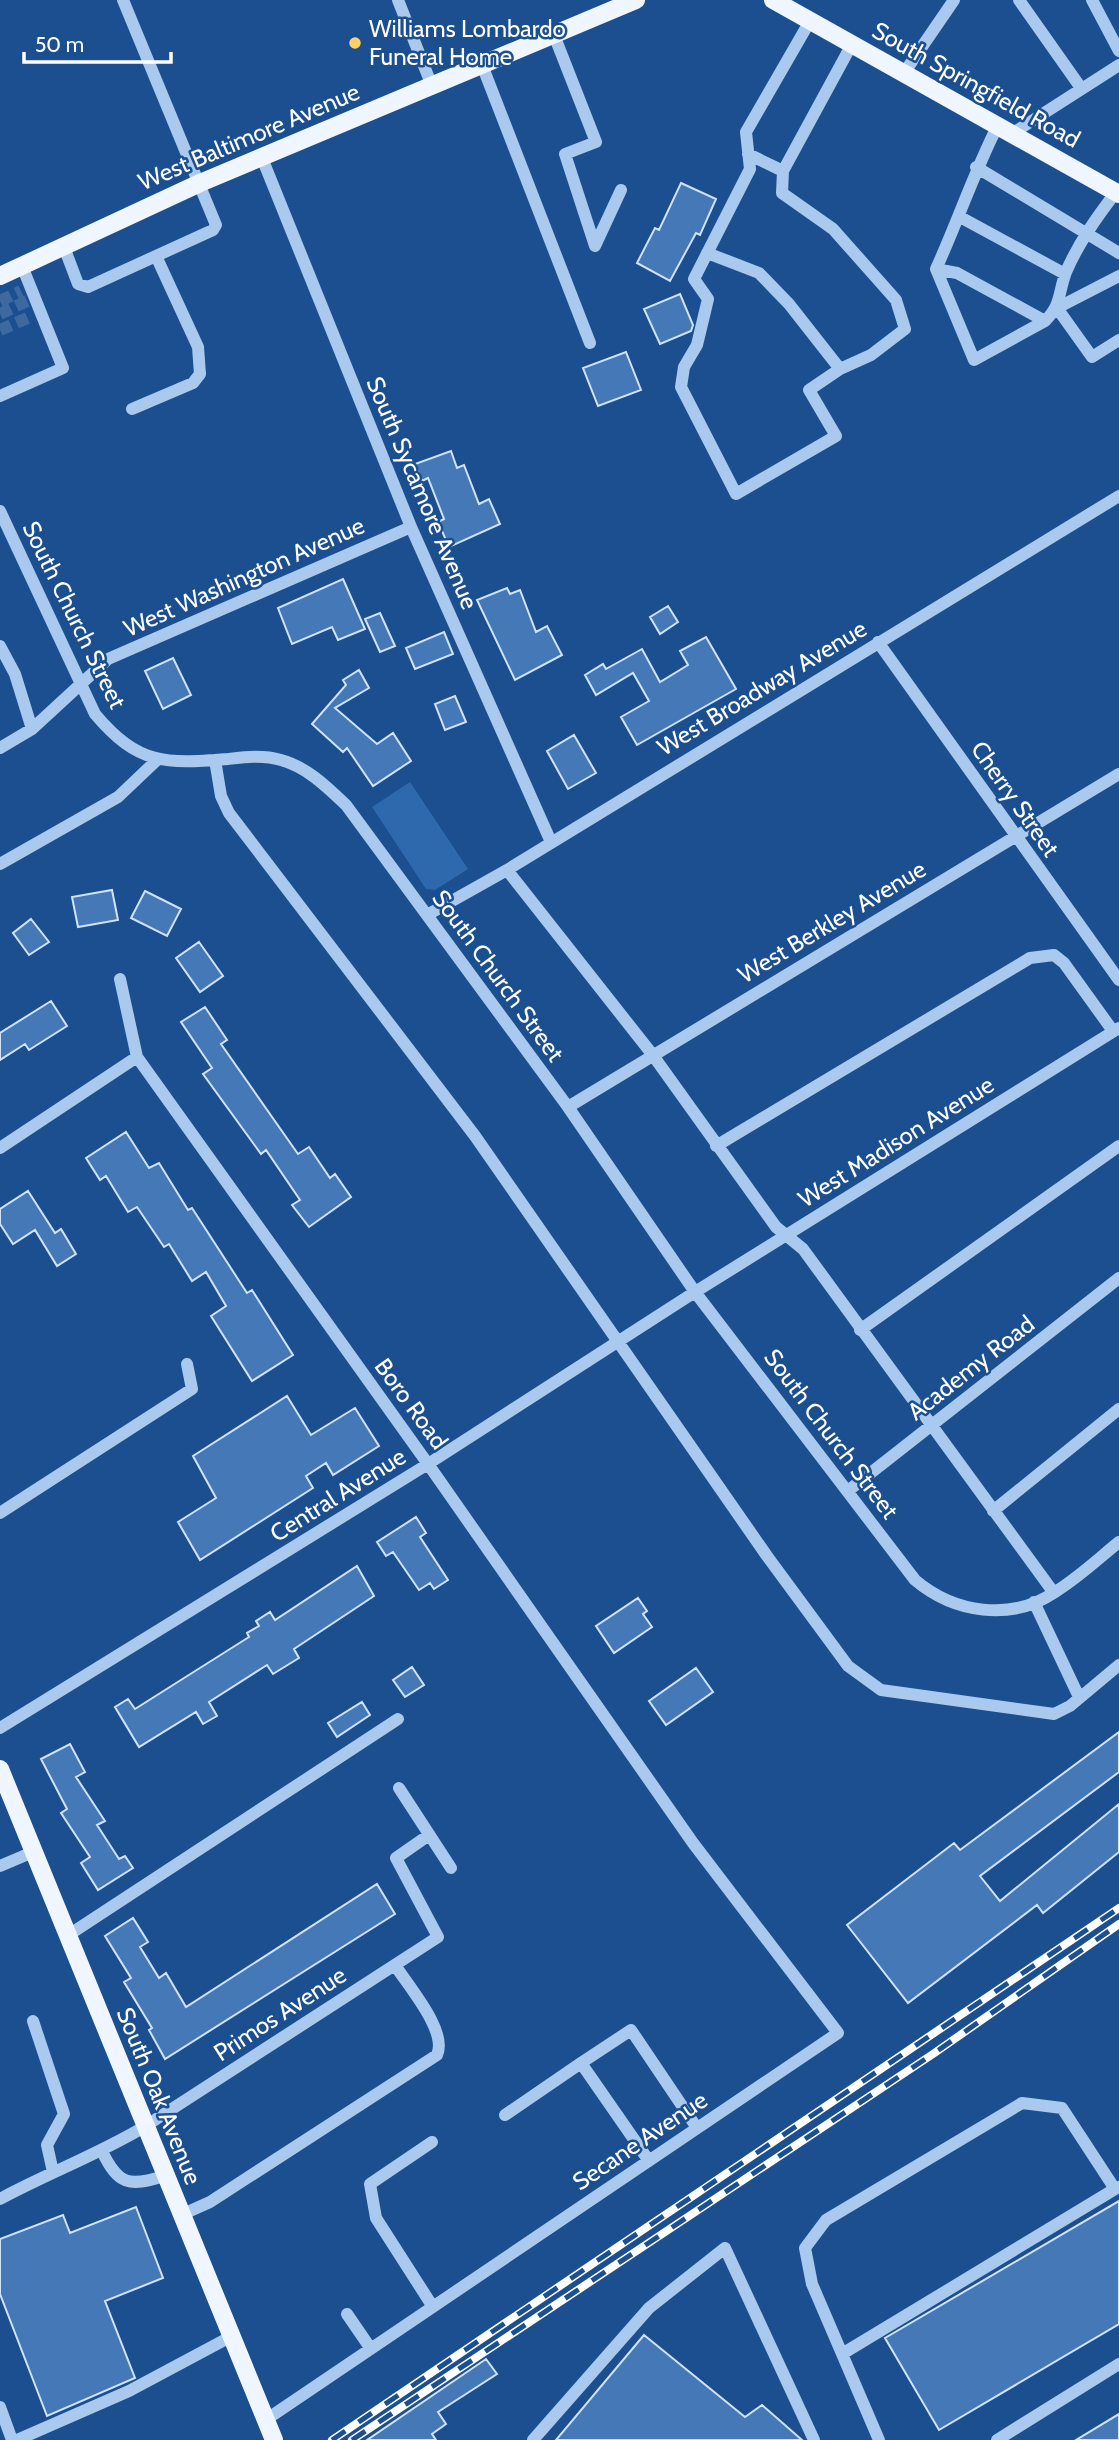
<svg xmlns="http://www.w3.org/2000/svg" width="1119" height="2440" font-family="Cabin,sans-serif">
	<style>
		.green { fill: #2e69ad }
		.building { fill: #4478b7; stroke: #cfe3fa; stroke-width: 2 }
		.lines { fill: none; stroke-linecap: round; stroke-linejoin: round }
		.minor-tunnel { stroke: #3d69a0; stroke-width: 12; stroke-dasharray: 12 6; stroke-linecap: butt }
		.minor { stroke: #a9c9ee; stroke-width: 12 }
		.major { stroke: #f0f6ff; stroke-width: 18 }
		.rail-casing { stroke: #fff; stroke-width: 8 }
		.rail { stroke: #1b4f8f; stroke-width: 5; stroke-dasharray: 16; stroke-linecap: butt }
		.poi-dot { fill: #ffd166; stroke: #1b4f8f; stroke-width: 2.5 }
		.labels { text-anchor: middle; stroke-width: 5; stroke-linejoin: round; paint-order: stroke }
		.poi-label { font-size: 24px; fill: #fff; stroke: #1b4f8f; text-anchor: start }
		.street-label { font-size: 24px; fill: #fff; stroke: #1b4f8f }
	</style>
	<rect width="100%" height="100%" fill="#1b4f8f"/>
	<path class="green" d="M410 782 468 869 435 890 426 889 372 807Z"/>
	<path class="building" d="M681 183 716 199 700 235 696 233 670 281 637 263 655 228 659 230Z
		M680 294 693 325 691 331 660 344 644 309Z
		M626 352 641 390 598 406 583 368Z
		M451 451 457 468 464 465 479 504 489 499 500 524 449 547 438 522 444 519 428 478 422 481 415 464Z
		M343 579 365 629 338 640 332 627 292 644 278 608Z
		M507 588 510 594 520 590 536 632 547 626 562 655 515 680 477 600Z
		M668 606 678 622 660 634 650 617Z
		M380 613 395 646 380 652 365 619Z
		M444 632 453 654 415 669 406 648Z
		M706 637 736 689 637 745 621 717 649 701 633 673 596 695 585 675 603 664 606 669 642 649 660 682 688 665 680 651Z
		M173 658 191 695 163 709 145 671Z
		M359 670 369 688 335 708 377 744 393 733 411 761 373 786 347 748 343 752 312 724 346 685 343 680Z
		M455 696 466 722 445 730 435 704Z
		M574 735 596 773 568 789 547 751Z
		M112 890 118 920 78 927 72 897Z
		M145 891 181 909 167 936 131 918Z
		M31 919 49 942 29 955 13 933Z
		M199 942 223 976 200 992 176 958Z
		M51 1001 67 1026 29 1050 25 1044 0 1060V1033Z
		M205 1007 227 1040 221 1044 298 1154 309 1147 330 1178 335 1174 351 1197 309 1227 292 1205 300 1200 266 1150 261 1154 203 1074 212 1068 181 1022Z
		M126 1132 149 1168 159 1163 188 1210 192 1208 247 1293 252 1290 293 1355 252 1381 211 1316 226 1306 206 1272 192 1281 169 1244 164 1247 137 1207 128 1212 106 1176 100 1180 86 1158Z
		M28 1191 55 1233 61 1229 76 1254 57 1266 35 1230 13 1244 0 1224V1209Z
		M287 1396 311 1435 355 1408 379 1446 333 1475 326 1463 306 1476 313 1488 200 1560 178 1522 216 1498 193 1456Z
		M416 1517 426 1533 420 1537 448 1580 434 1589 430 1583 419 1590 393 1552 386 1556 377 1542Z
		M357 1566 374 1596 294 1649 299 1658 273 1674 267 1665 209 1702 217 1716 203 1724 196 1712 139 1747 115 1707 128 1699 135 1709 249 1637 247 1633 259 1626 256 1621 270 1612 275 1620Z
		M638 1598 647 1611 643 1614 652 1627 614 1653 596 1626Z
		M412 1667 424 1685 405 1697 393 1680Z
		M696 1668 713 1692 666 1725 649 1701Z
		M362 1702 370 1715 337 1737 328 1723Z
		M1119 1732V1772L980 1876 1000 1901 1119 1804V1852L1043 1913 1037 1905 908 2003 847 1925 954 1843 960 1850Z
		M70 1744 85 1772 76 1777 105 1821 97 1825 119 1859 125 1856 133 1868 98 1890 81 1863 90 1857 61 1813 67 1809 41 1759Z
		M377 1884 395 1914 165 2059 149 2030 152 2028 124 1982 131 1978 105 1936 133 1918 148 1942 140 1947 159 1978 166 1973 186 2007Z
		M1119 2201V2324L939 2430 885 2338Z
		M136 2207 163 2278 105 2301 135 2378 47 2416 0 2294V2239L63 2215 70 2233Z
		M644 2335 745 2417 762 2405 802 2440H556Z
		M486 2359 497 2374 438 2412 446 2424 432 2434 436 2440H367Z
		M1119 2414V2440H1076Z"/>
	<g class="lines">
		<path class="minor-tunnel" d="M0 301 21 291
			M0 314 27 301
			M0 330 32 316"/>
		<path class="minor" d="M398 0 432 86
			M1019 0 1081 88
			M1092 0 1119 51
			M554 35 596 142 565 154 595 246 621 190
			M482 65 590 343
			M904 73 954 0
			M998 125C974 172 958 221 936 269L957 273 1045 321C1062 304 1058 293 1066 272 1079 242 1097 217 1116 192
			M1013 133 1119 65
			M748 154 783 171
			M262 158 411 527 551 842
			M976 167 1119 253
			M960 217 1065 274
			M64 247 78 284 88 287 213 230 216 225 123 0
			M707 253 759 273 789 304 840 369 809 390 836 436 736 494 681 387 684 367 697 345 708 299 694 279 750 169 746 132 810 21
			M936 269 974 360 1045 321
			M1119 276 1057 308 1092 357 1119 340
			M840 369 871 355 905 329 896 300 833 229 782 193 783 171 852 44
			M0 396 63 368 22 266
			M132 409 193 383 200 374 198 347 156 256
			M0 511 95 714C138 765 165 764 228 759 246 757 263 755 281 760 307 767 327 787 346 805L568 1107 695 1292 915 1580C954 1613 1011 1622 1055 1592 1078 1578 1098 1559 1119 1542
			M878 642 1119 980
			M0 646 15 674 32 729
			M0 748 32 729 108 659 411 527
			M215 760 221 796 229 813 475 1136 767 1556 848 1666 881 1690 1054 1714 1070 1706 1119 1665
			M0 864 118 797 157 760
			M507 870 652 1054 776 1227 803 1249 1054 1593
			M427 915 507 870 1119 496
			M120 979 137 1057 428 1464 693 1843 838 2033 267 2419
			M568 1107 1119 774
			M716 1146 1030 958 1054 955 1064 963 1113 1031
			M0 1148 137 1057
			M860 1330 1119 1146
			M849 1490 1119 1278
			M993 1511 1119 1409
			M0 1513 192 1389 187 1364
			M1034 1602 1079 1697
			M0 1728 428 1464 695 1292 1119 1028
			M399 1788 451 1868
			M0 1866 33 1852
			M67 1936 398 1719
			M33 2021 64 2114 47 2145 53 2172
			M581 2063 631 2030 697 2128
			M505 2115 581 2063 649 2161
			M432 2142 370 2184 376 2218 433 2307
			M102 2151C118 2185 129 2187 164 2176
			M0 2199C48 2173 97 2155 144 2127L438 1937 396 1858 429 1835
			M181 2215 210 2202 437 2055C448 2031 408 1986 395 1965
			M347 2314 371 2349
			M842 2354 1115 2189
			M0 2407 12 2440
			M17 2440 129 2391 232 2336
			M533 2440 649 2308 725 2248 814 2440
			M879 2440 812 2284 805 2248 826 2220 1022 2103 1062 2108 1115 2189 1119 2187
			M997 2440 1119 2364"/>
		<path class="major" d="M773 0 1119 194
			M0 276 200 183 636 0
			M0 1769 274 2440"/>
		<g class="rail-casing">
			<path id="rail" d="M332 2440 1119 1908
				M352 2440 933 2054 1119 1924"/>
		</g>
		<use href="#rail" class="rail"/>
	</g>
	<circle class="poi-dot" cx="355" cy="43" r="7"/>
	<g class="labels">
		<g class="poi-label">
			<text x="369" y="37">Williams Lombardo<tspan x="369" dy="28">Funeral Home</tspan></text>
		</g>
		<g class="street-label">
			<text transform="translate(976 85) rotate(29)" y="8">South Springfield Road</text>
			<text transform="translate(249 137) rotate(-23)" y="8">West Baltimore Avenue</text>
			<text transform="translate(422 493) rotate(67)" y="8">South Sycamore Avenue</text>
			<text transform="translate(244 577) rotate(-24)" y="8">West Washington Avenue</text>
			<text transform="translate(74 615) rotate(64)" y="8">South Church Street</text>
			<text transform="translate(762 688) rotate(-31)" y="8">West Broadway Avenue</text>
			<text transform="translate(1015 799) rotate(55)" y="8">Cherry Street</text>
			<text transform="translate(832 922) rotate(-31)" y="8">West Berkley Avenue</text>
			<text transform="translate(498 976) rotate(54)" y="8">South Church Street</text>
			<text transform="translate(896 1142) rotate(-32)" y="8">West Madison Avenue</text>
			<text transform="translate(971 1368) rotate(-38)" y="8">Academy Road</text>
			<text transform="translate(411 1404) rotate(54)" y="8">Boro Road</text>
			<text transform="translate(831 1434) rotate(53)" y="8">South Church Street</text>
			<text transform="translate(338 1495) rotate(-32)" y="8">Central Avenue</text>
			<text transform="translate(280 2014) rotate(-33)" y="8">Primos Avenue</text>
			<text transform="translate(159 2096) rotate(68)" y="8">South Oak Avenue</text>
			<text transform="translate(640 2141) rotate(-34)" y="8">Secane Avenue</text>
		</g>
	</g>
	<path d="M24 52v10h147v-10" fill="none" stroke="#ffffff" stroke-width="3.5"/>
	<text x="35" y="52" font-size="21" fill="#ffffff" stroke="#1b4f8f" stroke-width="5" paint-order="stroke">50 m</text>
</svg>
